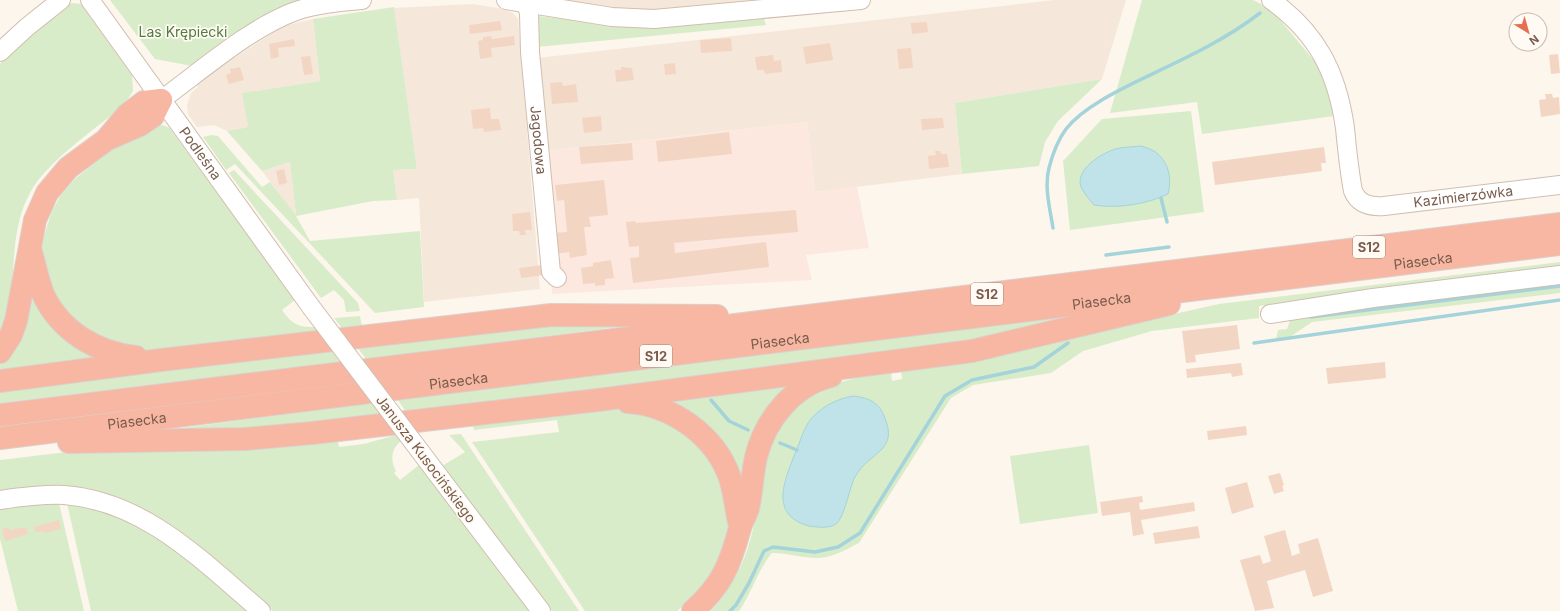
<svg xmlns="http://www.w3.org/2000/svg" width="1560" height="611" font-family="Inter,sans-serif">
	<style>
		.residential { fill: #f5e8da }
		.commercial { fill: #fde8e0 }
		.green { fill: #d8ecc9 }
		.water { fill: #bfe3e8; stroke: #a5d3da }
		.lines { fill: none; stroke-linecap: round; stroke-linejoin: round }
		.stream { stroke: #a5d3da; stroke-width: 3.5 }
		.building { fill: #f3d5c3 }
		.minor-casing { stroke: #d1beb0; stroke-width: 20 }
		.highway-casing { stroke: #dad1cd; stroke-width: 24 }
		.minor { stroke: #fff; stroke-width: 18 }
		.highway { stroke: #f7b7a3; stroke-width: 22 }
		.minor-bridge-casing { stroke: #d1beb0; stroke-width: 20; stroke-linecap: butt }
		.minor-bridge { stroke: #fff; stroke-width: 18 }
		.labels { text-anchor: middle; stroke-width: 3.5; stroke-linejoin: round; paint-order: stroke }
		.shield { fill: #fffaf3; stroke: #a28b7f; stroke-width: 1 }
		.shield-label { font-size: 13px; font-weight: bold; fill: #7a5c4d }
		.park-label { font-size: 14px; fill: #537a41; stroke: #fffaf3 }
		.street-label { font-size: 14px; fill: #7a5c4d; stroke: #fffaf3 }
	</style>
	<rect width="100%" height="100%" fill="#fdf6ec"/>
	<path class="residential" d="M562 0H751L645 13Z
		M1055 0H1126L1102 79 955 103 962 174 815 192 807 122 546 151 537 58Z
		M473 4 504 9 513 13 518 19 540 289 424 302 419 198 397 200 393 170 417 169 394 8Z
		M313 19 320 81 243 93 248 127 227 131 214 125 197 127 188 114 187 105 191 93 198 87 196 83 283 26Z
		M290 162 292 179 296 216 262 171Z"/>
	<path class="commercial" d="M807 122 815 192 857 186 869 248 806 255 812 280 552 294 546 151Z"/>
	<path class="green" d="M110 0H307L192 66 155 59Z
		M1142 0H1253L1271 9 1316 63 1329 88 1334 116 1202 134 1197 102 1110 113Z
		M72 3 81 4 132 75 133 91 124 105C97 128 46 162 30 193 21 209 17 228 15 246 12 275 13 305 0 332V64L14 47 66 6Z
		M394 7 417 169 393 170 397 200 373 201 296 216 310 241 420 231 424 307 375 313 235 164 226 170 203 137 212 135 218 136 262 187 270 182 296 215 290 162 262 171 227 131 248 127 242 93 320 81 313 19Z
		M538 16 642 28 763 17 766 25 536 47Z
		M1102 79 1058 121 1045 142 1039 166 962 174 955 103Z
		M1191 111 1204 212 1070 230 1063 161 1102 119Z
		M162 125 170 128 173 133 295 300 282 310C291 323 298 328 314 327L319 334 143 352 83 330 54 297 42 261 41 245 52 211 61 195 75 179 109 152 151 127Z
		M234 170 358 303 360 311 346 312 344 300 334 290 321 298 229 173Z
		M1560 262V270L1259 306V318L1152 331 1083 351 1051 373 973 385 951 398 859 543C847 549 832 558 818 558 802 558 787 553 772 553 757 571 752 593 739 611H711C730 589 744 565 751 537 765 485 756 430 810 396 834 381 863 376 891 371L892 381 902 379 901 370 957 364 1007 354 1147 320 1219 304Z
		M1560 281V293L1312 322 1287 339 1276 340 1278 330 1287 329 1291 318Z
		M30 290C47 324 65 346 101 360L0 372V364L6 359Z
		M360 316 362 326 345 332 334 318Z
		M1055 318 1056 324 979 340 408 415 398 400Z
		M540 324 633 325 366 359 355 344Z
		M330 348 340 362 0 403V387Z
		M797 380 742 493 663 400Z
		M372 403 382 418 285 429 158 431Z
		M599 408 644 410 686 431 715 463 730 518 728 535 723 551 712 574 694 597 677 611H585L472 442 559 432 557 420 474 430 472 420Z
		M461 434 579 611H552L442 466 465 452 449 435Z
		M396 435 401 441C391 449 390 460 396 471L394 473 400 480 419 465 530 611H273C215 561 159 499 79 487 53 484 26 489 0 491V460L67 452 289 442H338L339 447 364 444Z
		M1089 445 1098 513 1020 524 1010 456Z
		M59 503 84 611H18L0 539V507Z
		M67 503 113 512 159 534 251 611H91Z"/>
	<path class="water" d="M1140 146C1164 150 1174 172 1168 194 1147 204 1118 209 1094 205 1090 200 1084 194 1081 187 1075 169 1101 154 1115 149 1123 147 1132 147 1140 146Z
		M853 396C868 398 878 401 884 416 900 452 869 451 855 477 849 488 845 517 836 524 829 529 817 527 809 526 768 515 785 479 796 451 800 442 803 431 808 423 818 408 836 399 853 396Z"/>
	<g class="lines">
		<path class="stream" d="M1161 198 1167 222
			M1053 228C1050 209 1044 187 1049 168 1052 156 1058 140 1066 129 1083 107 1121 89 1146 77 1186 58 1225 40 1260 13
			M1106 255 1169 247
			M1311 317 1560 286
			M1254 343 1560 300
			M711 400 729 421 748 430
			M780 443 797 450
			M730 611 736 605 749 583 764 551 773 547 815 552 838 547 860 533 945 396 972 380 1034 367 1068 343"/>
	</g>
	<path class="building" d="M500 21 502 30 470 34 469 25Z
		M927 22 928 32 912 34 911 23Z
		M491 36 492 39 514 36 515 45 491 48 492 57 480 59 478 41 483 40V37Z
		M731 38 732 51 701 53 700 40Z
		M294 39 295 46 278 48 279 57 271 59 269 44Z
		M830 43 833 60 806 64 803 47Z
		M911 48 913 68 899 69 897 49Z
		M1558 54 1560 73 1551 74 1549 55Z
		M773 55 774 61 781 60 782 72 765 74 764 70H757L755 57Z
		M310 56 313 74 304 75 301 57Z
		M675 63 676 74 665 75 664 64Z
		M240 67 244 80 229 84 226 75 231 73 230 69Z
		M621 67 632 68 634 80 616 82 615 70H621Z
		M562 82 563 86 576 84 578 102 552 104 550 83Z
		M1545 94H1552L1553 98 1559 97 1560 114 1541 117 1539 100 1546 99Z
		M490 108 491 119H499L501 130 484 132 483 128 473 129 471 110Z
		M601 116 602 131 584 133 582 118Z
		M943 118 944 128 922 130 921 119Z
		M729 132 732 154 658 162 656 141Z
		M632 143 633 160 581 164 579 147Z
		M1324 147 1326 163H1321L1322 171 1215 185 1212 162Z
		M935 151H940L941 154H947L949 167 929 169 928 156 936 155Z
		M284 169 287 183 279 185 276 171Z
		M604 180 608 215 589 217 591 227H584L587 255 570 258 569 252 555 254 553 233 567 232 564 200 557 201 555 185Z
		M796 210 798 232 674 243 675 253 766 242 769 267 633 283 630 258 639 257V246L629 247 626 222 635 221 636 223Z
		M530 212 532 230H525L526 235H520L519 231H513L512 214Z
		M611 260 614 278 605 279V285L595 286V283L583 284 581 268 593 266V263Z
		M542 265 544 275 521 278 519 268Z
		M1237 325 1240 349 1195 355 1196 362 1186 363 1182 331Z
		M1385 362 1386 378 1328 384 1326 368Z
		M1241 363 1243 375 1232 377 1231 373 1187 378 1186 369Z
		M1246 426 1247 435 1208 440 1207 431Z
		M1280 473 1284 485 1282 486 1284 491 1274 494 1268 476Z
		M1247 482 1254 507 1232 514 1225 488Z
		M1142 496 1143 502 1139 503 1140 510 1194 502 1195 511 1141 520 1144 534 1133 536 1130 512 1102 516 1100 502Z
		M59 520 61 529 44 533 43 531 36 532 34 527Z
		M1198 526 1200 538 1155 544 1153 533Z
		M9 527V530L26 527 28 534 5 541 2 529Z
		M1285 530 1292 556 1300 553 1298 544 1318 538 1333 591 1313 597 1305 570 1267 581 1274 608 1255 611 1240 560 1260 555 1263 564 1271 561 1264 536Z"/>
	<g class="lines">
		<g class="minor-casing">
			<g id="minor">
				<path id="s1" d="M90 0 311 307"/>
				<path d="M506 0 612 17 654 19 861 0"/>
				<path id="s2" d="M525 0 529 13 530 52 551 272 557 278"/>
				<path id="s3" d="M1271 0C1317 33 1337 72 1345 128 1347 149 1349 170 1353 191 1359 205 1371 207 1384 206L1560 185"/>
				<path d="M0 52 27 27 61 0"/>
				<path d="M161 100C201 71 251 27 296 11 317 4 340 2 362 0"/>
				<path d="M1270 314 1373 298 1560 275"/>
				<path d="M435 471 541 611"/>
				<path d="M0 500C21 497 43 494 64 495 145 501 202 561 261 611"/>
			</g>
		</g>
		<g class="highway-casing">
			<g id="highway">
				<path d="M110 138 140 125 153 116 161 100"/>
				<path d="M31 252C35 266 38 281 43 294 60 331 97 353 136 357"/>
				<path d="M0 352 11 335 16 321 35 220 47 193 68 168 106 140 127 115 144 102 161 100"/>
				<path d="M0 381 161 360 551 315 717 316"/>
				<path d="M628 402C672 405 715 435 730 478 735 494 736 510 740 526"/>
				<path d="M0 415 1560 224"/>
				<path id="s4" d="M0 438 1560 244"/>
				<path d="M69 442 245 439 312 433 598 400 972 351 1169 304"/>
				<path d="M693 611C722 585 730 565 740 528 742 521 746 515 748 508 752 492 752 474 756 457 765 420 793 385 831 376"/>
			</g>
		</g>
		<use href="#minor" class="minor"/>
		<use href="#highway" class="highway"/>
		<g class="minor-bridge-casing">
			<path id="minor-bridge" d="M311 307 435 471"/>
		</g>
		<use href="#minor-bridge" class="minor-bridge"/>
	</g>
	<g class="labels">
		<g class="shield">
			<rect x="1353" y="236" width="32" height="22" rx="3"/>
			<rect x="971" y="283" width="32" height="22" rx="3"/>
			<rect x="640" y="345" width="32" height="22" rx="3"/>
		</g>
		<g class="shield-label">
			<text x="1369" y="252">S12</text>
			<text x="987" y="299">S12</text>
			<text x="656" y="361">S12</text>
		</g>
		<g class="park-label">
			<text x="183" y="37">Las Krępiecki</text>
		</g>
		<g class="street-label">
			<text dy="5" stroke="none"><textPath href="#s2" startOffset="141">Jagodowa</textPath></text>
			<text dy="5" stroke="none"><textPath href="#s1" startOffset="189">Podleśna</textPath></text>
			<text dy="5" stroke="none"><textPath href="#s3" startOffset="333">Kazimierzówka</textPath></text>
			<text dy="5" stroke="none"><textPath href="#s4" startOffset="1434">Piasecka</textPath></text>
			<text dy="5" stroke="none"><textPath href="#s4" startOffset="1110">Piasecka</textPath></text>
			<text dy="5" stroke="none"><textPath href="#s4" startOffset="786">Piasecka</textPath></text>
			<text dy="5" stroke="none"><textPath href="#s4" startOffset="462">Piasecka</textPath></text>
			<text dy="5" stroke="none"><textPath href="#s4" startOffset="138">Piasecka</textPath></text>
			<text transform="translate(426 459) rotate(53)" y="5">Janusza Kusocińskiego</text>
		</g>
	</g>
	<g transform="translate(1528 32) rotate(143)"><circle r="19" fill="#fffaf3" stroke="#cabbb1"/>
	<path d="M0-3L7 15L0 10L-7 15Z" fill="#e76f51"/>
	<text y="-6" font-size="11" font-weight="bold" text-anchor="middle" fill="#7a5c4d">N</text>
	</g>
</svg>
